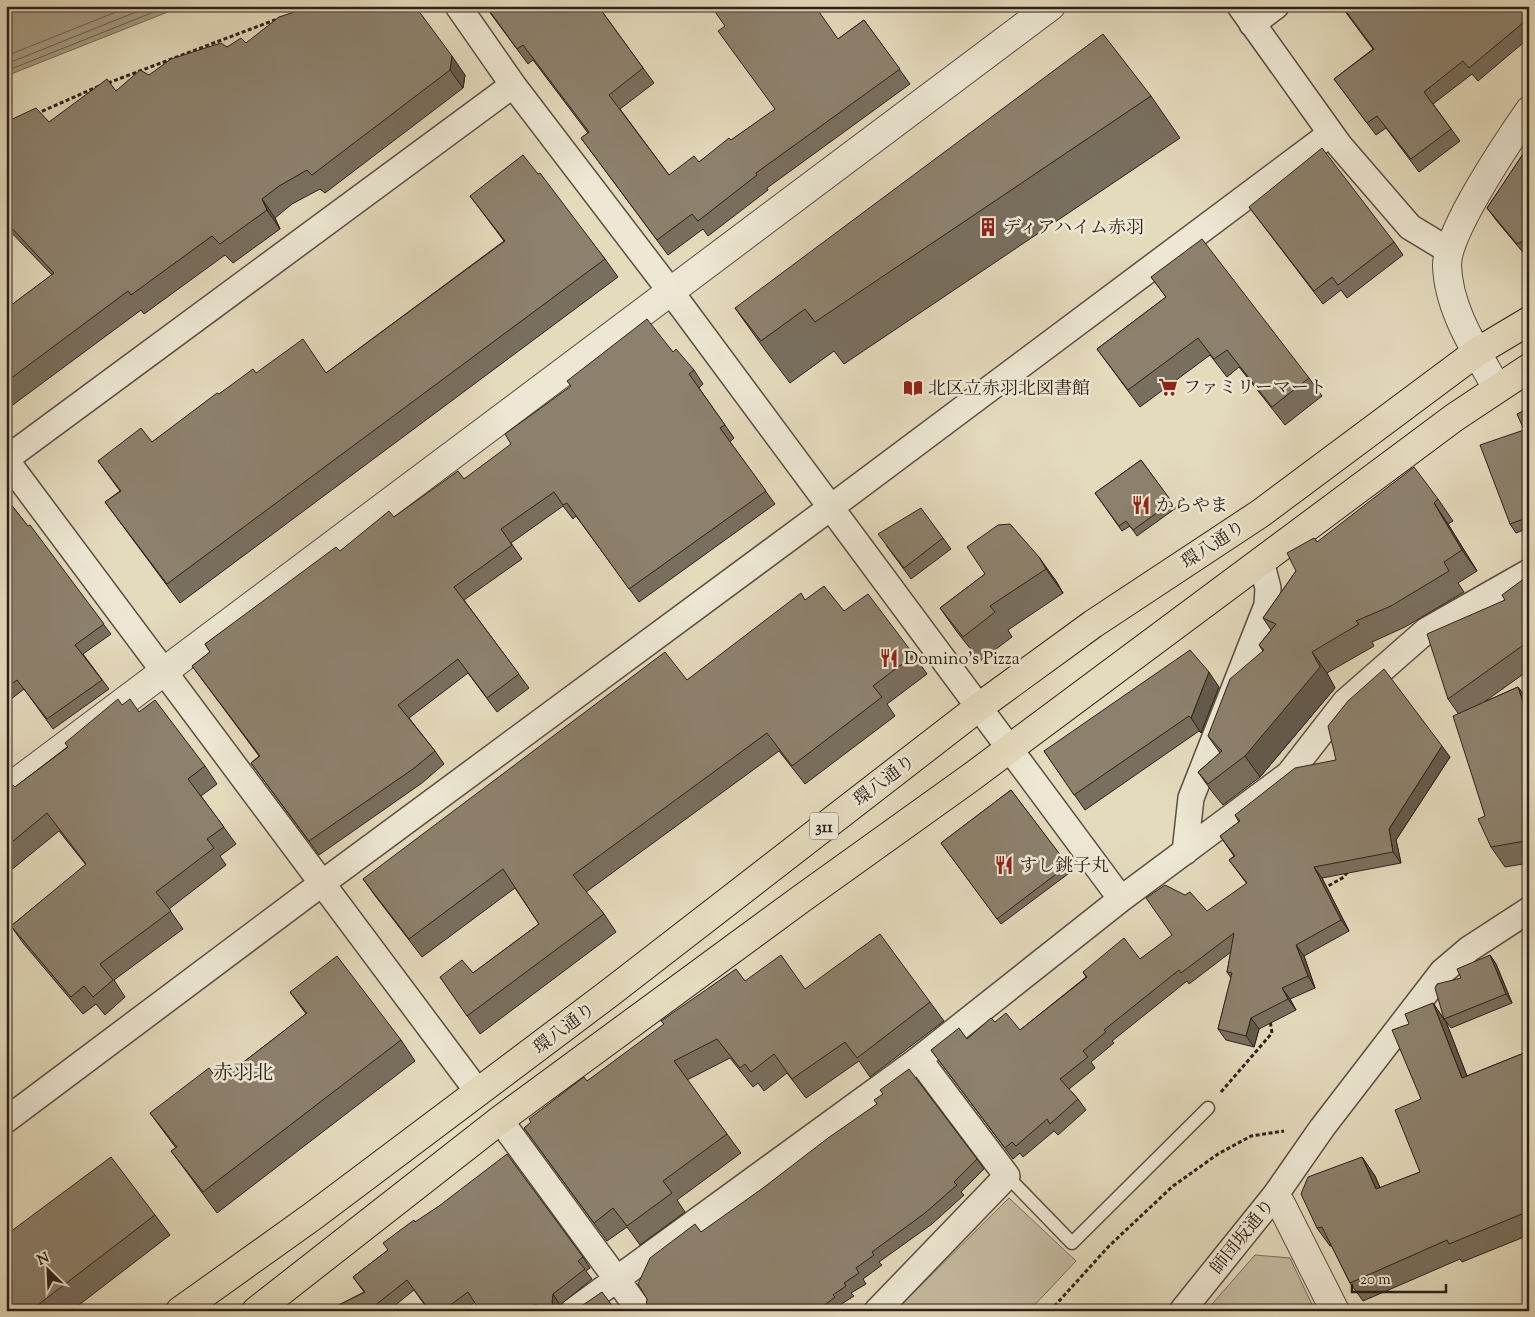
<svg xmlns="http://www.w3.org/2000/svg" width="1535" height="1317" font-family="'Sorts Mill Goudy','Noto Serif JP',serif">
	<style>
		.green { fill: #c5baa0; stroke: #7a6d5c }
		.water { fill: #a69b84; stroke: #766a59 }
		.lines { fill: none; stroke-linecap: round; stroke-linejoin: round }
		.shore { stroke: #6a5e4e; stroke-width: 1 }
		.service-casing { stroke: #5c4e41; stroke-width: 15 }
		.minor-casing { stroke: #5c4e41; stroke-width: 28 }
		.tertiary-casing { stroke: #5c4e41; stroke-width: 30 }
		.primary-casing { stroke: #2e2018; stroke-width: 30 }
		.path { stroke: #2e2018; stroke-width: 3; stroke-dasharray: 4 2.5; stroke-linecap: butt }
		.service { stroke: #ede7d3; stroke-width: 12 }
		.minor { stroke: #ede7d3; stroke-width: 25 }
		.tertiary { stroke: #ede7d3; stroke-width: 28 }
		.primary { stroke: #e4dabc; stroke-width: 28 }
		.wall { fill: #796f5e; stroke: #2e2018 }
		.shaded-wall { fill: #635a4c; stroke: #2e2018 }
		.building { fill: #8d816d; stroke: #2e2018 }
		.labels { text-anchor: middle; stroke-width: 5; stroke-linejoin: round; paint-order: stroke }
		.shield { fill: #ede7d3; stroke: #675c50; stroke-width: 1 }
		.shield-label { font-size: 16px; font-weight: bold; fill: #2e2018 }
		.poi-label { font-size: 18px; fill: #2e2018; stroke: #ede7d3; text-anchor: start }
		.street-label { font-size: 18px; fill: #2e2018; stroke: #ede7d3 }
		.quarter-label { font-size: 20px; fill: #2e2018; stroke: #ede7d3 }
	</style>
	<rect width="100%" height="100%" fill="#e4dabc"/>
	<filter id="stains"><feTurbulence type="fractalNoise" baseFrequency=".004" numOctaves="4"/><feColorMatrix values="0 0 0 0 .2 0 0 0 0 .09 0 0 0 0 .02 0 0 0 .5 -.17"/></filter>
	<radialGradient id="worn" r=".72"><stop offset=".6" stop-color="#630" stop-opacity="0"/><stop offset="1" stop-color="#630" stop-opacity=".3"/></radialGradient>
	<path class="green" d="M1009 1198 1076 1261 1029 1311H895Z
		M1255 1255 1290 1258 1315 1311H1206Z"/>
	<path class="water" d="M6 6H183L6 76Z"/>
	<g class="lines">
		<path class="shore" d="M6 56 131 6
			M6 64 151 6
			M6 71 169 6"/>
		<g class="service-casing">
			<path id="service" d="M1007 1176 1072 1243 1208 1108"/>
		</g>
		<g class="minor-casing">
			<path id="minor" d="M458 6 513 85 671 292 1121 899
				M1240 6 1340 146 1410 227 1448 250
				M1252 24 1276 6
				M6 459 513 85
				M6 460 478 1092
				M1185 852 1191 798 1267 605 1268 588 1261 561
				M6 1120 321 884 830 508 1330 134
				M500 1120 640 1311
				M573 1311 919 1059 1121 899 1289 774 1345 702 1427 630 1529 572
				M877 1311 1007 1176 919 1059
				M1182 1311 1276 1194 1322 1128 1442 972 1469 949 1529 910"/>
		</g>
		<g class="tertiary-casing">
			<path id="tertiary" d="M1497 388C1476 351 1448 309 1447 265 1447 232 1508 141 1529 111
				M6 790 1051 6
				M1281 1204 1335 1311"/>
		</g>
		<g class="primary-casing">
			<path id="primary" d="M180 1311 313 1216 607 995 979 707 1093 624 1261 513 1477 352 1529 321
				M256 1311 500 1120 801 899 970 778 1455 417 1529 368"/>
		</g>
		<path class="path" d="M295 12 311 6
			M108 83 280 18
			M36 114 99 86
			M1323 889 1344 877 1348 871
			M1221 1092 1272 1033 1270 1020
			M1050 1311 1109 1246 1173 1186 1218 1154 1251 1136 1284 1131"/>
		<use href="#service" class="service"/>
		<use href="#minor" class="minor"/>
		<use href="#tertiary" class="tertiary"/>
		<use href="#primary" class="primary"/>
	</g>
	<path class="wall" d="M313 6 465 75 463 88 325 193 320 189 292 204 275 218 280 229 233 263 225 255 144 314 141 310 6 410V309L52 275 6 227V122H49L149 75 227 47 246 43Z
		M485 6H607L601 10 654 83 620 109 669 175 699 162 775 110 838 39 864 20 910 84 767 188 768 190 708 236 703 229 668 255 581 138 588 133 533 60 528 64Z
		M1341 6H1529V38L1478 81 1472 74 1433 104 1460 141 1419 172 1386 128 1376 135 1334 79 1373 49Z
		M1151 96 1180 138 844 364 834 351 790 383 765 350 735 308Z
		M1529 145V255L1526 256 1496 220 1487 208Z
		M538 174 605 259 618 277 180 603 105 502 120 491 98 461 152 442 219 394 256 373H326L504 241 470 196Z
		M1249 207 1394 242 1403 255 1347 298 1341 290 1323 304Z
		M1151 277 1309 378 1322 396 1285 425 1239 367 1227 377 1210 355 1140 407 1097 349 1166 297Z
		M673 352 694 370 703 384 699 388 734 438 730 442 775 504 639 602 576 516 573 519 563 506 511 543 522 559 464 600 529 688 497 712 468 673 409 718 435 751 444 764 422 783 319 855 251 763 259 756 192 666 210 652 205 644 340 551 394 517 464 479Z
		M1529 408V528L1516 533 1510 524 1524 430Z
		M1141 460 1176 508 1137 536 1130 526 1122 531 1095 493Z
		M6 498 111 634 83 654 109 689 53 729 24 689 6 703Z
		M1438 499 1453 521 1448 524 1477 571 1458 583 1464 592 1405 627 1372 642 1374 646 1327 673 1335 688 1260 777 1223 805 1213 793 1198 772 1220 753 1208 736 1263 651 1259 645 1271 630 1263 618 1296 571 1314 538 1317 542Z
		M1010 524 1056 581 1063 593 1008 630 1012 637 980 661 957 632 940 608 985 574Z
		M943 538 951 549 911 579 886 545Z
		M1529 575V670L1484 702 1518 687 1527 700 1529 699V863L1505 867 1491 847 1485 816 1458 713 1448 699 1505 600Z
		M805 600 844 611 914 655 927 674 887 704 895 716 805 784 779 751 586 892 604 914 616 932 480 1034 440 977 473 973 539 924 515 888 422 957 376 897 363 879 687 680Z
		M1219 687 1201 733 1199 731 1085 810 1044 751Z
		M122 705 139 712 205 766 217 784 201 796 236 844 220 856 226 865 169 909 183 929 114 980 125 997 105 1015 96 1004 83 1014 23 943 11 926 86 865 59 831 10 871 6 867V791L15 787Z
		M1450 757 1396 840 1401 863 1322 878 1349 931 1304 956 1315 988 1290 999 1296 1010 1259 1029 1254 1047 1226 1040 1218 1029 1231 978 1227 972 1231 952 1189 984 1187 981 1112 1041 1114 1043 1091 1062 1095 1068 1069 1089 1078 1099 1086 1110 1058 1135 1054 1131 1023 1157 1020 1153 1013 1159 931 1050 967 1039 995 1022 1020 1030 1086 977 1083 972 1140 959 1247 884 1229 860 1234 856 1220 836 1239 822 1235 815Z
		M1011 790 1072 871 1001 924 941 843Z
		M1490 955 1496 964 1512 1003 1451 1028 1444 1019 1461 978Z
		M745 981 805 989 930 1002 944 1021 870 1077 859 1061 806 1098 787 1073 764 1091 758 1083 753 1087 730 1058 687 1080 741 1153 677 1200 685 1212 640 1245 627 1227 607 1241 524 1128 587 1081Z
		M290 992 401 1040 415 1061 217 1213 186 1171 171 1151 176 1148 150 1113 219 1081 306 1014Z
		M1433 1003 1446 1022 1467 1076 1529 1051V1235L1462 1262 1460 1259 1363 1301 1350 1283 1332 1246H1330L1317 1228 1362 1157 1375 1176 1380 1188 1420 1172 1421 1099 1409 1024Z
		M977 1159 984 1169 961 1192 964 1195 932 1224 879 1262 882 1265 863 1279 866 1284 851 1293 854 1296 840 1305 842 1308 838 1311H641L646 1307 701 1232Z
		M155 1215 170 1235 71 1311H6Z
		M415 1222 583 1257 590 1268 586 1271 592 1279 560 1305 559 1311H480L475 1302 463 1311H429L414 1290 388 1311H327L364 1292 353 1277 388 1250Z"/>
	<path class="shaded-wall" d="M452 56 465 75 463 88 450 70Z
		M262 199 275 218 280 229 267 210Z
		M1434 503 1448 524 1477 571 1462 550Z
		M1039 557 1056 581 1063 593 1046 569Z
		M1312 652 1327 673 1335 688 1260 777 1245 756Z
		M1209 672 1219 687 1201 733 1191 718Z
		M1518 687 1529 702H1523Z
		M1442 746 1450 757 1396 840 1401 863 1393 852 1389 829Z
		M1314 867 1322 878 1349 931 1341 920Z
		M1296 945 1304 956 1315 988 1308 976Z
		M1490 955 1496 964 1512 1003 1506 994Z
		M1282 988 1290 999 1296 1010 1288 999Z
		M1433 1003 1446 1022 1475 1097 1462 1078Z
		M1251 1018 1259 1029 1254 1047 1246 1036Z
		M1362 1157 1375 1176 1389 1208 1376 1189Z
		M553 1294 560 1305 559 1311H555L554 1309 552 1302Z"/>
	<path class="building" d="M313 6H415L452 56 450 70 312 175 307 170 279 186 262 199 267 210 220 244 212 236 131 295 128 291 6 382V309L54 273 6 222V122L36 108 49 122 107 79 116 91 140 70 149 75 171 59 221 43 227 47 241 38 246 43 279 17Z
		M486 6H598L643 68 609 95 669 175 694 156 699 162 729 138 731 140 775 109 718 31 725 26 711 6H815L838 39 864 20 900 69 756 173 757 175 698 221 692 214 657 240 581 138 589 132 523 45 517 49Z
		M1342 6H1525L1529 11V18L1469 68 1463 61 1424 92 1451 129 1411 159 1377 116 1367 123 1334 79 1374 49Z
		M1103 34 1151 96 815 322 805 309 761 341 735 308Z
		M1529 145V238L1517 244 1487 208Z
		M1322 148 1394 242 1338 285 1332 277 1314 291 1249 207Z
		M523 155 538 174 540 173 605 259 167 584 105 502 121 491 98 461 141 428 152 442 217 393 219 394 253 369 256 373 303 339 326 373 505 241 470 196Z
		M1202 239 1309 378 1272 407 1227 350 1214 359 1198 338 1128 390 1097 349 1166 297 1151 277Z
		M647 319 673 352 676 349 694 370 689 374 725 425 720 428 766 491 629 589 567 503 563 505 554 492 501 529 512 545 454 587 519 674 487 698 458 659 398 705 435 751 413 769 309 841 251 763 260 756 192 666 210 652 205 644 336 547 340 551 389 511 394 517 458 471 464 479 511 444 505 434 571 386 567 381Z
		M1529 408V517L1510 524 1480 445 1524 430 1517 414Z
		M1141 460 1172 502 1133 530 1126 521 1119 526 1095 493Z
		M1414 467 1438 499 1434 503 1462 550 1444 562 1449 571 1391 606 1356 621 1359 624 1312 652 1320 667 1245 756 1208 784 1198 772 1222 751 1208 736 1230 679 1264 650 1259 645 1276 624 1263 618 1296 571 1287 553 1314 538 1317 542Z
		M6 498 28 526 30 525 104 624 75 645 102 680 47 719 17 680 6 688Z
		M921 508 943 538 904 568 878 534Z
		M1010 524 1039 557 1046 569 990 606 995 612 963 637 940 608 985 574 967 547 998 525Z
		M1529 575V641L1448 699 1427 634 1505 600 1502 595Z
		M824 586 844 611 868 594 914 655 873 686 882 697 792 766 767 733 573 875 604 914 467 1016 440 977 462 960 473 973 539 924 503 869 409 939 363 879 665 652 687 680 801 593 805 600Z
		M1190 650 1209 672 1191 718 1189 716 1074 795 1044 751Z
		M1384 669 1442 746 1389 829 1393 852 1314 867 1341 920 1296 945 1308 976 1282 988 1288 999 1251 1018 1246 1036 1218 1029 1232 973 1227 972 1234 933 1181 973 1179 970 1104 1030 1106 1032 1083 1051 1088 1057 1060 1079 1078 1099 1050 1124 1047 1119 1016 1146 1012 1142 1005 1148 931 1050 959 1028 967 1039 991 1018 995 1022 1006 1013 1020 1030 1087 977 1083 972 1124 938 1140 959 1172 935 1146 898 1165 885 1185 895 1190 892 1207 911 1247 883 1229 860 1235 856 1220 836 1240 821 1235 815 1295 768 1336 760 1328 726 1348 701Z
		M1518 687 1523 702 1529 699V839L1525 841 1491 847 1478 819 1485 816 1453 716Z
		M118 699 122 705 130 699 139 712 155 700 205 766 188 779 224 827 207 839 214 848 156 892 171 911 100 964 113 980 93 997 84 986 71 997 11 926 86 864 47 813 6 847V791L13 785 15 787 68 747 65 743Z
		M1011 790 1068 865 997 919 941 843Z
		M880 934 930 1002 857 1058 845 1042 792 1079 774 1054 751 1072 745 1064 740 1068 717 1039 674 1061 727 1134 663 1181 672 1193 627 1226 613 1208 594 1223 524 1128 531 1122 529 1119 584 1077 587 1081 664 1024 661 1021 736 969 745 981 781 955 805 989Z
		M1490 955 1506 994 1444 1019 1435 988 1437 984 1461 978 1457 969Z
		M337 956 401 1040 203 1192 171 1151 177 1147 150 1113 209 1068 219 1081 307 1013 290 992Z
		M1433 1003 1462 1078 1529 1051V1233L1522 1214 1449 1244 1447 1240 1350 1283 1322 1227 1317 1228 1301 1194 1308 1177 1362 1157 1376 1189 1420 1172 1395 1110 1421 1099 1392 1030 1409 1024 1405 1014Z
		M909 1069 977 1159 954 1182 957 1185 925 1213 872 1252 874 1255 856 1268 859 1273 844 1283 846 1286 833 1295 835 1297 817 1311H641L646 1307 647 1299 638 1284 650 1258 695 1224 701 1232 763 1188 828 1138 877 1104 874 1100 883 1094 880 1090Z
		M507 1154 583 1257 578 1261 585 1269 553 1294 552 1302 554 1309 556 1311H541L536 1304 526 1311H480L468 1292 442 1311H430L407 1280 368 1311H327L365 1292 353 1277 388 1250 383 1243 414 1220 415 1222 439 1206Z
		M111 1157 155 1215 30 1311H6V1235Z
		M602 1292 616 1311H574Z"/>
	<defs>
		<g id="building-bare" transform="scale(1.5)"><path d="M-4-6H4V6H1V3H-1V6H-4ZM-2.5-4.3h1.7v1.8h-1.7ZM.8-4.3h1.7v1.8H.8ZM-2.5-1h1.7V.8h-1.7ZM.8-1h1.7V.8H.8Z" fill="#8f2418" stroke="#ede7d3" stroke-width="2.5" paint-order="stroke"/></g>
		<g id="supermarket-bare" transform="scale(1.5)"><path d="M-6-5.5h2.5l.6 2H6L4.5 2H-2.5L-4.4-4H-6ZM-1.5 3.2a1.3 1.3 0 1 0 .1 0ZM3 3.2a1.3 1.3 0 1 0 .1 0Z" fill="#8f2418" stroke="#ede7d3" stroke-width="2.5" paint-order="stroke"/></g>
		<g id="library-bare" transform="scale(1.5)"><path d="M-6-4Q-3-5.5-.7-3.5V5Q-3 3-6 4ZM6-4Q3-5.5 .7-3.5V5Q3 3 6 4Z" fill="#8f2418" stroke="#ede7d3" stroke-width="2.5" paint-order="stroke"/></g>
		<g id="restaurant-bare" transform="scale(1.5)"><path d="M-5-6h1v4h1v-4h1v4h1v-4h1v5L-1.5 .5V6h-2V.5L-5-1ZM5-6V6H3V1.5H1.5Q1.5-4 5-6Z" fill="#8f2418" stroke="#ede7d3" stroke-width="2.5" paint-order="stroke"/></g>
	</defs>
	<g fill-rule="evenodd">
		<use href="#building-bare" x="988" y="227"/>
		<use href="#supermarket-bare" x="1168" y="387"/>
		<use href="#library-bare" x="913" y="388"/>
		<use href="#restaurant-bare" x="1141" y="505"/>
		<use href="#restaurant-bare" x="889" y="658"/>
		<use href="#restaurant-bare" x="1004" y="865"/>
	</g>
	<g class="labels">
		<rect class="shield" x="810" y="812.5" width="28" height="27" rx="4"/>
		<g class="shield-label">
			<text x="824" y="832">311</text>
		</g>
		<g class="poi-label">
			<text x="1003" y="233">ディアハイム赤羽</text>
			<text x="1183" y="393">ファミリーマート</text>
			<text x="928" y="394">北区立赤羽北図書館</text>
			<text x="1156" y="511">からやま</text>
			<text x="904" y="664">Domino's Pizza</text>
			<text x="1019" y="871">すし銚子丸</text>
		</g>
		<g class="street-label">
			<text transform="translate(1213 544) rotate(-33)" y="6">環八通り</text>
			<text transform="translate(884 780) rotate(-37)" y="6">環八通り</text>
			<text transform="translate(564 1028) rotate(-37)" y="6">環八通り</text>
			<text transform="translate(1242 1236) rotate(-51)" y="6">師団坂通り</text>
		</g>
		<g class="quarter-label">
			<text x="243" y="1079">赤羽北</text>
		</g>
	</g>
	<rect width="1535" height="1317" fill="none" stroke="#e4dabc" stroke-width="25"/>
	<rect x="8" y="8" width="1520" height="1302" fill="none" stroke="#2e2018" stroke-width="2.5"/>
	<rect x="12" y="12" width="1510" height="1292" fill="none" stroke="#2e2018"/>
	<g transform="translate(48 1270) rotate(336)" stroke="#ede7d3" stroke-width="4" paint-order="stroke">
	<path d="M0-4L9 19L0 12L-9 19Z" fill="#2e2018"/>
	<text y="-8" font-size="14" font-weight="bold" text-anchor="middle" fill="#2e2018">N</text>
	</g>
	<path d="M1352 1284v8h94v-8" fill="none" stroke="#2e2018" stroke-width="2.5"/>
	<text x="1360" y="1284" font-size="15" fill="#2e2018" stroke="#ede7d3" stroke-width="4" paint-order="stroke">20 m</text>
	<rect width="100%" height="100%" filter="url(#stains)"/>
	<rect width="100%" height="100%" fill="url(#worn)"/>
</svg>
